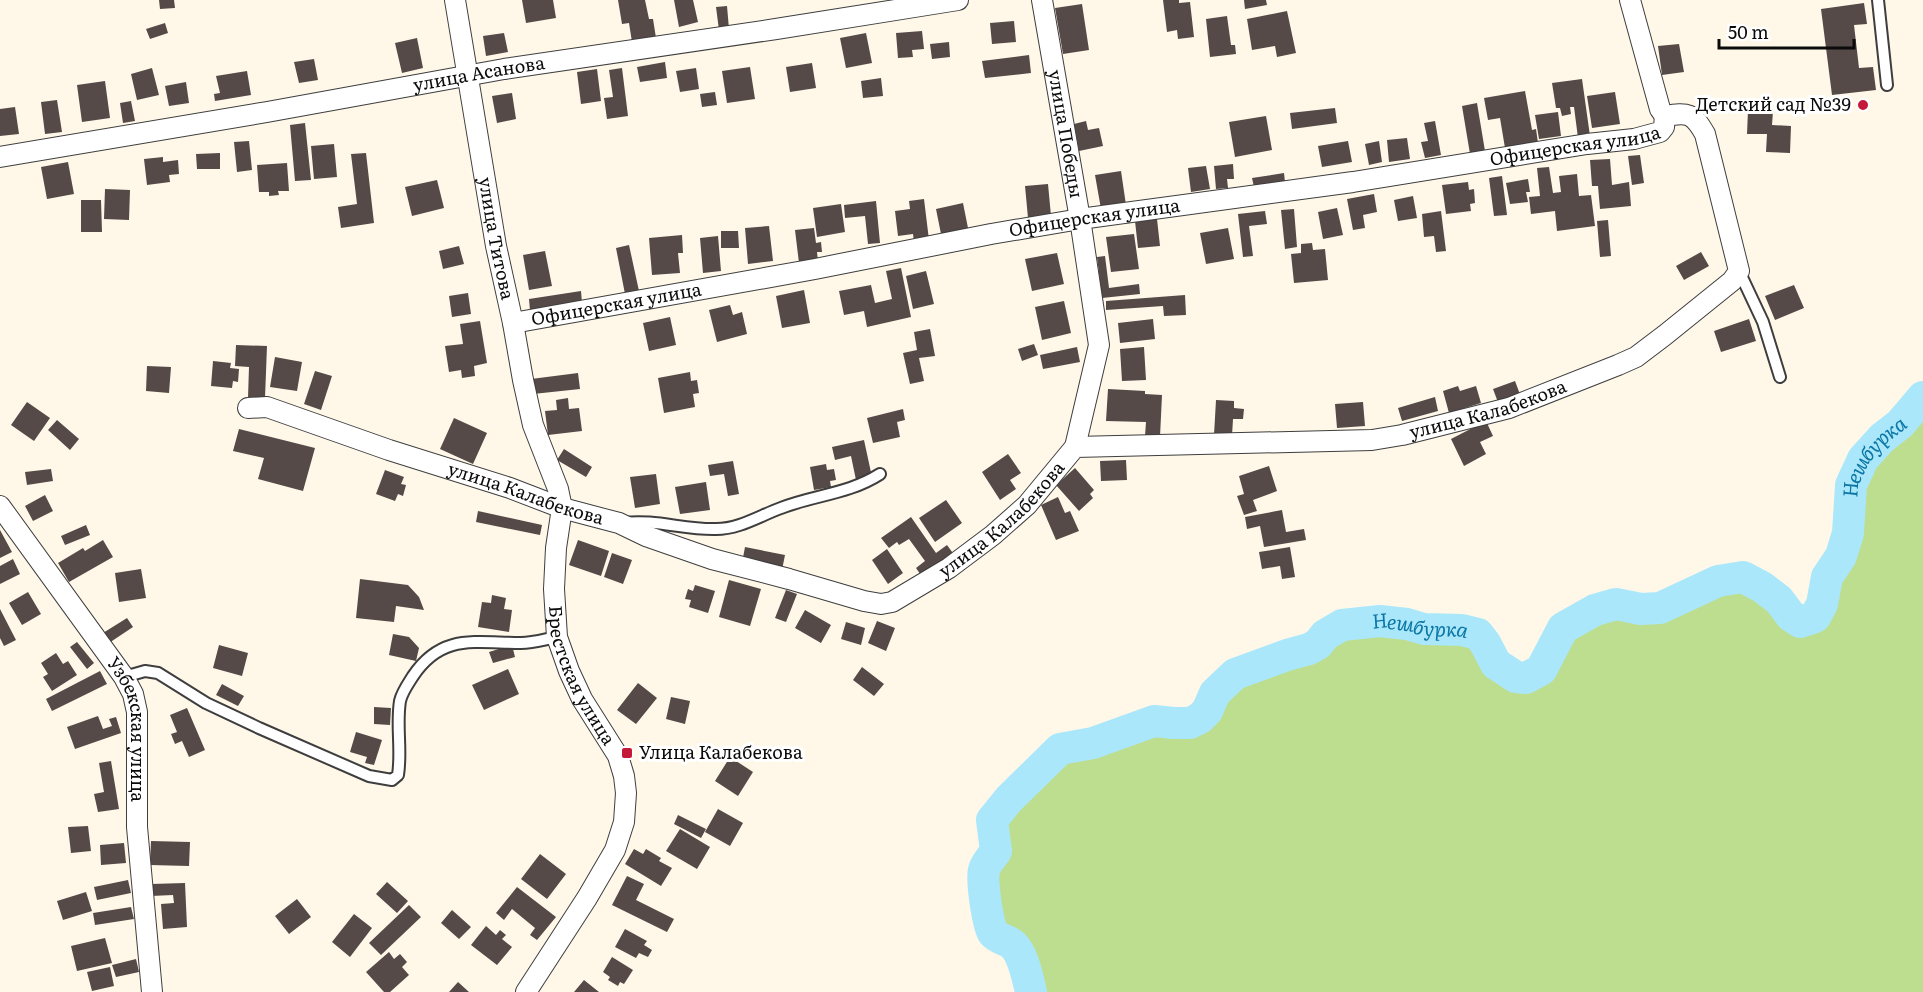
<svg xmlns="http://www.w3.org/2000/svg" width="1923" height="992" font-family="Literata,serif">
	<style>
		.forest { fill: #bdde8f }
		.lines { fill: none; stroke-linecap: round; stroke-linejoin: round }
		.river { stroke: #aae7fb; stroke-width: 32 }
		.building { fill: #554a47 }
		.service-casing { stroke: #3e3e3e; stroke-width: 14 }
		.minor-casing { stroke: #3e3e3e; stroke-width: 22 }
		.service { stroke: #fff; stroke-width: 10 }
		.minor { stroke: #fff; stroke-width: 20 }
		.poi-dot { fill: #c51939; stroke: #fff; stroke-width: 2 }
		.labels { text-anchor: middle; stroke-width: 6; stroke-linejoin: round; paint-order: stroke }
		.street-label { font-size: 18px; fill: #0b0b0b; stroke: #fff }
		.poi-label { font-size: 18px; fill: #0b0b0b; stroke: #fff; text-anchor: end }
		.water-label { font-size: 20px; font-style: italic; fill: #0c77a5; stroke: #fff }
	</style>
	<rect width="100%" height="100%" fill="#fff8e9"/>
	<path class="forest" d="M1923 397V992H1031C1028 979 1023 954 1013 945 1008 940 998 939 993 933 988 926 981 879 984 870 986 863 992 857 996 851L992 820 1009 799 1060 749 1093 743 1154 721 1174 723H1190L1200 718 1207 711 1215 693 1235 674 1287 655 1309 649 1318 644 1325 635 1342 625 1380 621 1407 624 1424 629 1462 630 1478 634 1485 643 1496 664 1516 677 1526 678 1541 670 1563 628 1595 610 1616 604 1641 609 1660 608 1718 581 1743 577 1762 587 1779 600 1791 616 1800 622 1815 617 1822 604 1827 577 1841 556 1848 533 1851 485 1863 459 1882 438 1900 424Z"/>
	<g class="lines">
		<path class="river" id="s1" d="M1031 992C1028 979 1023 954 1013 945 1008 940 998 939 993 933 988 926 981 879 984 870 986 863 992 857 996 851L992 820 1009 799 1060 749 1093 743 1154 721 1174 723H1190L1200 718 1207 711 1215 693 1235 674 1287 655 1309 649 1318 644 1325 635 1342 625 1380 621 1407 624 1424 629 1462 630 1478 634 1485 643 1496 664 1516 677 1526 678 1541 670 1563 628 1595 610 1616 604 1641 609 1660 608 1718 581 1743 577 1762 587 1779 600 1791 616 1800 622 1815 617 1822 604 1827 577 1841 556 1848 533 1851 485 1863 459 1882 438 1900 424 1923 397"/>
	</g>
	<path class="building" d="M159 0H174L175 8 160 9Z
		M522 0H553L556 18 526 23Z
		M618 0H645L649 19H653L656 38 632 42 629 23 622 24Z
		M674 0H693L698 22 679 27Z
		M1163 0H1179V3L1190 2 1194 37 1178 39 1177 30 1167 32Z
		M1244 0H1266L1267 5 1245 9Z
		M1864 3 1867 24 1854 25 1859 68 1873 67 1876 90 1832 95 1821 9Z
		M1082 4 1089 50 1063 54 1055 8Z
		M727 6 729 29 719 30 716 7Z
		M1287 11 1296 53 1277 57 1275 46 1252 50 1247 19Z
		M1227 16 1231 45H1235L1236 54 1210 57 1206 19Z
		M1014 21 1016 42 992 44 990 23Z
		M165 23 168 33 150 39 146 29Z
		M922 31 924 49 912 50 913 57 898 58 896 33Z
		M504 33 508 52 486 56 483 36Z
		M866 33 872 63 846 68 840 38Z
		M417 38 423 68 402 73 395 43Z
		M949 42 950 57 932 59 930 44Z
		M1679 44 1684 72 1662 75 1658 46Z
		M1029 55 1031 73 985 78 982 61Z
		M314 59 318 80 299 83 294 62Z
		M665 62 667 78 640 82 637 67Z
		M812 63 816 88 790 92 786 67Z
		M750 67 755 99 727 103 722 71Z
		M152 68 159 95 137 100 131 74Z
		M622 68 628 116 607 119 604 98 613 97 609 70Z
		M696 68 699 89 680 92 676 71Z
		M597 69 601 101 581 104 577 72Z
		M247 71 251 95 215 101 214 94 220 93 216 76Z
		M881 78 883 96 863 98 861 81Z
		M1582 79 1590 136 1578 138 1574 107H1570L1571 114 1562 116 1560 108H1556L1552 83Z
		M105 81 110 118 82 122 77 85Z
		M186 82 189 103 169 106 165 86Z
		M1525 91 1532 130 1536 129 1538 143 1505 148 1500 118 1488 120 1484 98Z
		M715 92 717 105 702 107 700 94Z
		M1615 92 1620 124 1592 128 1587 96Z
		M512 93 516 119 497 123 492 96Z
		M57 100 62 132 45 134 41 102Z
		M131 101 135 121 123 123 120 103Z
		M1477 103 1485 151 1470 154 1462 106Z
		M15 107 19 134 0 136V109Z
		M1335 108 1337 123 1292 129 1290 113Z
		M1748 110 1773 111 1772 125 1791 126 1790 153 1766 152 1767 134H1747Z
		M1558 112 1561 136 1539 139 1535 115Z
		M1266 116 1272 150 1235 157 1229 122Z
		M1086 121 1088 130 1099 128 1103 146 1079 151 1074 124Z
		M1435 121 1441 155 1425 158 1421 142 1428 141 1424 123Z
		M305 123 311 180 295 181 290 125Z
		M1407 138 1410 159 1389 162 1387 140Z
		M249 141 252 170 237 172 234 142Z
		M1348 141 1352 162 1322 167 1318 146Z
		M1379 141 1382 162 1369 165 1365 144Z
		M334 144 337 177 314 179 311 146Z
		M220 153V169H197L196 154Z
		M366 153 374 223 341 228 338 207 357 204 351 154Z
		M1640 155 1644 183 1632 185 1628 156Z
		M163 157V162L178 160 179 174 169 175 170 182 147 185 144 159Z
		M1610 159 1612 185 1629 182 1631 206 1600 209 1598 186H1592L1590 160Z
		M68 162 74 194 47 199 41 167Z
		M287 163 289 191H278L279 195 269 196V192H259L257 165Z
		M1233 164 1234 179H1227L1228 188 1216 189 1214 166Z
		M1206 166 1210 189 1191 192 1188 168Z
		M1549 167 1553 193 1561 192 1559 176 1577 174 1579 196 1591 195 1595 226 1557 231 1555 211 1531 214 1529 197 1540 196 1537 168Z
		M1121 171 1126 205 1101 209 1095 175Z
		M1284 173 1285 182 1254 187 1252 178Z
		M1502 176 1507 215 1494 216 1489 178Z
		M1528 179 1530 192H1526L1528 202 1510 204 1506 183Z
		M437 180 444 208 412 216 405 187Z
		M1468 182 1469 190 1474 189 1475 203 1470 204 1471 211 1446 214 1442 185Z
		M1048 184 1051 216 1028 218 1025 186Z
		M105 189 130 190 129 220 104 219Z
		M1374 194 1377 212 1363 215 1365 228 1353 230 1347 199Z
		M1413 196 1417 218 1398 221 1394 200Z
		M924 199 929 240 914 242 913 234 898 236 895 211 910 209 909 201Z
		M81 200H101L102 232H81Z
		M876 201 880 243 868 244 865 216 845 218 844 205Z
		M963 203 968 228 941 234 936 209Z
		M841 204 845 232 817 237 813 208Z
		M1337 208 1343 235 1323 239 1318 212Z
		M1294 209 1297 247 1285 249 1281 210Z
		M1265 211 1267 224 1249 226 1253 256 1243 257 1238 214Z
		M1441 211 1446 251 1436 252 1434 236 1424 237 1422 214Z
		M1157 219 1160 246 1138 248 1135 221Z
		M1608 220 1611 256 1600 257 1597 221Z
		M769 226 773 261 748 264 745 228Z
		M814 228 816 243 821 242 822 252H817L818 261 799 263 795 230Z
		M1228 228 1234 259 1206 264 1200 233Z
		M721 231H738L739 248H721Z
		M1134 234 1139 269 1111 272 1106 237Z
		M682 235 683 253H678L680 273 652 275 649 238Z
		M718 236 721 271 703 273 700 238Z
		M1312 243 1313 250 1325 249 1328 280 1294 283 1291 254 1301 253V244Z
		M629 245 639 291 625 294 616 248Z
		M459 246 464 264 443 269 439 251Z
		M545 251 552 286 529 290 523 255Z
		M1701 252 1709 266 1684 280 1676 266Z
		M1057 253 1064 284 1032 291 1025 259Z
		M1105 256 1109 288 1139 284 1140 294 1102 298 1097 257Z
		M901 268 911 317 867 327 864 311 844 315 839 291 871 285 875 303 892 299 886 271Z
		M926 271 934 304 913 309 906 276Z
		M1794 285 1804 308 1775 320 1765 296Z
		M804 290 810 323 782 328 776 296Z
		M581 291 582 303 530 311 529 299Z
		M468 293 471 314 452 317 449 296Z
		M1185 295 1186 315 1164 316 1163 306 1106 310V301Z
		M1064 301 1071 333 1042 340 1035 307Z
		M730 305 733 315 742 312 747 334 717 342 709 310Z
		M670 317 676 345 649 351 643 323Z
		M1153 319 1155 339 1120 343 1118 323Z
		M1749 319 1756 341 1721 352 1714 331Z
		M480 321 487 363 474 366 475 376 462 378 461 370 449 372 445 346 463 344 460 324Z
		M930 329 935 356 919 358 924 381 910 384 903 353 917 350 914 332Z
		M1034 344 1038 355 1022 361 1018 349Z
		M236 345 267 346 265 398H248L249 367 235 366Z
		M1077 347 1080 362 1043 369 1040 355Z
		M1144 347 1146 380 1122 381 1120 349Z
		M275 357 302 362 297 391 270 387Z
		M213 361 231 363 230 368 239 369 238 382 233 381 232 388 211 386Z
		M147 366 171 367 169 393 146 391Z
		M315 371 332 376 321 410 304 404Z
		M690 372 691 381 697 380 699 393 693 394 695 407 664 413 658 378Z
		M578 373 580 389 533 394 531 379Z
		M1515 381 1521 397 1499 405 1493 389Z
		M1458 386 1460 391 1476 386 1481 403 1449 413 1443 391Z
		M1108 389 1145 391V394L1162 395 1160 437 1145 436 1146 422 1106 421Z
		M1435 397 1438 411 1402 421 1398 408Z
		M568 398 569 409 579 408 582 431 548 435 545 411 557 410 556 400Z
		M1216 400 1234 401V408L1244 409 1243 419H1233L1232 436 1214 435Z
		M27 402 50 418 34 441 11 425Z
		M1363 402 1365 426 1337 428 1335 404Z
		M903 409 905 420 897 422 900 437 873 443 867 418Z
		M454 418 487 433 473 464 440 449Z
		M57 420 79 439 70 450 48 430Z
		M1486 421 1493 436 1480 442 1486 454 1464 466 1451 439Z
		M239 429 315 448 303 491 258 479 264 458 233 451Z
		M864 440 872 477 856 480 851 456 835 460 832 447Z
		M564 449 592 467 586 477 557 460Z
		M1008 454 1021 473 1010 480 1016 489 1000 500 982 472Z
		M1126 460 1127 480 1101 481 1100 461Z
		M733 461 739 494 728 496 724 474 710 476 708 465Z
		M826 464 827 470 834 469 836 480 830 481 831 487 814 490 810 467Z
		M1269 466 1277 491 1253 500 1257 511 1244 515 1237 496 1244 494 1239 476Z
		M1075 468 1094 490 1090 494 1093 498 1079 511 1056 485Z
		M51 469 53 481 27 485 25 472Z
		M385 470 404 477 401 484 406 485 403 496 398 494 395 501 376 494Z
		M656 474 660 504 635 508 630 477Z
		M706 482 710 510 680 514 675 487Z
		M45 495 53 511 33 521 25 506Z
		M1058 497 1065 513 1070 511 1079 531 1056 540 1041 505Z
		M946 500 962 523 935 542 919 518Z
		M1282 510 1286 532 1304 529 1306 540 1264 547 1260 526 1247 529 1245 517Z
		M478 511 542 525 540 535 476 522Z
		M911 517 936 553 947 545 955 556 923 578 916 568 925 561 909 539 899 545 897 542 889 548 881 538Z
		M86 525 90 535 65 545 61 536Z
		M0 530 12 552 0 558Z
		M103 540 113 557 69 582 58 563 83 548 85 551Z
		M578 540 609 551 601 576 569 565Z
		M745 547 785 555 782 570 742 563Z
		M1290 547 1295 577 1282 579 1280 566 1262 569 1259 552Z
		M887 549 903 573 888 584 872 560Z
		M612 553 632 560 623 584 604 577Z
		M13 559 20 574 0 584V566Z
		M141 569 146 598 119 602 115 573Z
		M360 579 408 585 419 597 424 610 396 606 394 622 356 618Z
		M729 580 761 589 750 626 719 617Z
		M695 585 715 591 708 613 689 607 691 600 685 599 688 589 693 591Z
		M786 590 797 594 786 622 775 618Z
		M28 592 41 614 22 625 9 603Z
		M492 595 506 598 504 609 512 610 509 632 478 627 482 602 491 603Z
		M0 609 16 640 4 646 0 638Z
		M805 610 831 625 821 643 795 628Z
		M127 618 133 627 109 643 103 633Z
		M877 621 895 628 886 651 868 643Z
		M846 622 865 628 861 645 841 639Z
		M393 634 409 637 419 648 416 661 389 655Z
		M77 642 94 663 87 669 70 647Z
		M219 645 248 653 242 676 213 668Z
		M512 645 515 657 493 663 489 652Z
		M56 653 63 664 68 661 77 675 52 691 43 677 48 674 41 663Z
		M862 667 884 684 874 696 853 680Z
		M508 669 519 694 484 710 472 685Z
		M100 671 107 684 52 711 46 699Z
		M638 683 657 698 636 724 617 710Z
		M222 684 244 696 238 706 216 695Z
		M671 697 690 701 685 724 666 719Z
		M374 707 391 708 390 725 374 724Z
		M187 708 205 750 189 757 182 741 175 744 171 734 177 732 170 715Z
		M98 716 103 729 112 726 109 719 116 717 121 733 75 749 67 727Z
		M356 732 382 740 374 765 365 763 367 757 350 752Z
		M730 757 753 772 738 796 715 781Z
		M111 761 119 809 98 812 94 794 104 792 99 763Z
		M718 809 743 823 730 846 705 832Z
		M678 815 706 829 701 838 674 824Z
		M88 826 91 851 71 853 68 827Z
		M680 829 710 847 697 869 666 851Z
		M151 841 190 842 189 866 150 865Z
		M124 843 126 863 101 865 100 845Z
		M634 849 643 854 646 849 661 858 659 861 672 868 661 886 625 864Z
		M540 854 566 874 547 899 521 879Z
		M627 876 644 884 636 900 674 919 667 932 612 905Z
		M128 880 131 893 97 900 94 887Z
		M387 882 408 901 397 913 376 894Z
		M185 883 187 927 163 929 161 904 174 903 173 895 151 896V884Z
		M517 887 556 917 537 940 530 935 535 928 512 909 504 920 496 913Z
		M86 892 92 911 63 920 57 901Z
		M297 899 311 917 289 934 275 916Z
		M409 905 421 917 381 955 369 943Z
		M131 907 134 919 95 925 93 913Z
		M452 910 471 927 459 939 441 923Z
		M354 914 372 928 350 957 332 942Z
		M486 926 496 935 500 930 506 935 502 939 512 947 497 965 471 945Z
		M625 929 647 941 644 945 652 950 648 957 639 953 636 958 615 947Z
		M105 938 112 963 77 971 71 946Z
		M389 952 394 959 400 954 407 962 402 967 409 975 390 992H384L366 972Z
		M612 957 633 970 624 984 620 982 618 986 608 980 610 977 603 972Z
		M136 959 139 972 116 977 112 965Z
		M110 967 114 986 92 991 87 972Z
		M584 980 599 992H574Z
		M458 982 469 992H449Z"/>
	<g class="lines">
		<g class="service-casing">
			<path id="service" d="M1878 0 1887 85
				M1739 271 1763 322 1780 377
				M624 523C655 519 685 530 716 529 739 529 759 516 781 508 814 495 849 494 880 474
				M124 677 145 671 158 673 206 703 259 728 369 776 392 780 398 775C402 750 396 726 400 701 402 692 408 684 413 676 442 633 475 643 521 643 533 643 546 639 557 637"/>
		</g>
		<g class="minor-casing">
			<g id="minor">
				<path id="s2" d="M455 0 496 246 513 323 523 380 533 425 558 489 562 508 556 548 554 589 557 637 569 671 582 699 618 756 624 776 626 793 624 822 615 850 587 898 526 992"/>
				<path id="s3" d="M1042 0 1080 219 1099 345 1075 447"/>
				<path id="s4" d="M0 157 267 112 504 69 776 29 958 0"/>
				<path id="s5" d="M513 323 815 269 991 234 1080 219 1353 182 1587 144 1634 139 1660 132 1664 127 1665 116"/>
				<path id="s6" d="M248 408 267 407 389 450 510 488 562 508 619 523 646 536 712 559 789 579 864 601 881 604 892 602 949 568 993 535 1027 505 1075 447 1372 440 1402 435 1509 408 1618 365 1636 357 1665 335 1732 281 1739 271 1705 134C1693 113 1688 112 1665 116L1660 109 1630 0"/>
				<path id="s7" d="M0 506 124 677 133 694 137 712V827L152 992"/>
			</g>
		</g>
		<use href="#service" class="service"/>
		<use href="#minor" class="minor"/>
	</g>
	<g class="poi-dot">
		<circle cx="1863" cy="105" r="6"/>
		<rect x="621" y="747" width="12" height="12" rx="3"/>
	</g>
	<g class="labels">
		<g class="street-label">
			<text dy="6" stroke="none"><textPath href="#s4" startOffset="486">улица Асанова</textPath></text>
			<text dy="6" stroke="none"><textPath href="#s3" startOffset="136">улица Победы</textPath></text>
			<text dy="6" stroke="none"><textPath href="#s5" startOffset="1077">Офицерская улица</textPath></text>
			<text dy="6" stroke="none"><textPath href="#s5" startOffset="591">Офицерская улица</textPath></text>
			<text dy="6" stroke="none"><textPath href="#s2" startOffset="242">улица Титова</textPath></text>
			<text dy="6" stroke="none"><textPath href="#s5" startOffset="105">Офицерская улица</textPath></text>
			<text dy="6" stroke="none"><textPath href="#s6" startOffset="1335">улица Калабекова</textPath></text>
			<text dy="6" stroke="none"><textPath href="#s6" startOffset="292">улица Калабекова</textPath></text>
			<text dy="6" stroke="none"><textPath href="#s6" startOffset="814">улица Калабекова</textPath></text>
			<text dy="6" stroke="none"><textPath href="#s2" startOffset="694">Брестская улица</textPath></text>
			<text dy="6" stroke="none"><textPath href="#s7" startOffset="264">Узбекская улица</textPath></text>
		</g>
		<g class="poi-label">
			<text x="1851" y="111">Детский сад №39</text>
			<text x="639" y="759" text-anchor="start">Улица Калабекова</text>
		</g>
		<g class="water-label">
			<text dy="7" stroke="none"><textPath href="#s1" startOffset="1342">Нешбурка</textPath></text>
			<text dy="7" stroke="none"><textPath href="#s1" startOffset="692">Нешбурка</textPath></text>
		</g>
	</g>
	<path d="M1719 39v9h135v-9" fill="none" stroke="#0b0b0b" stroke-width="3"/>
	<text x="1728" y="39" font-size="18" fill="#0b0b0b" stroke="#ffffff" stroke-width="4.5" paint-order="stroke">50 m</text>
</svg>
